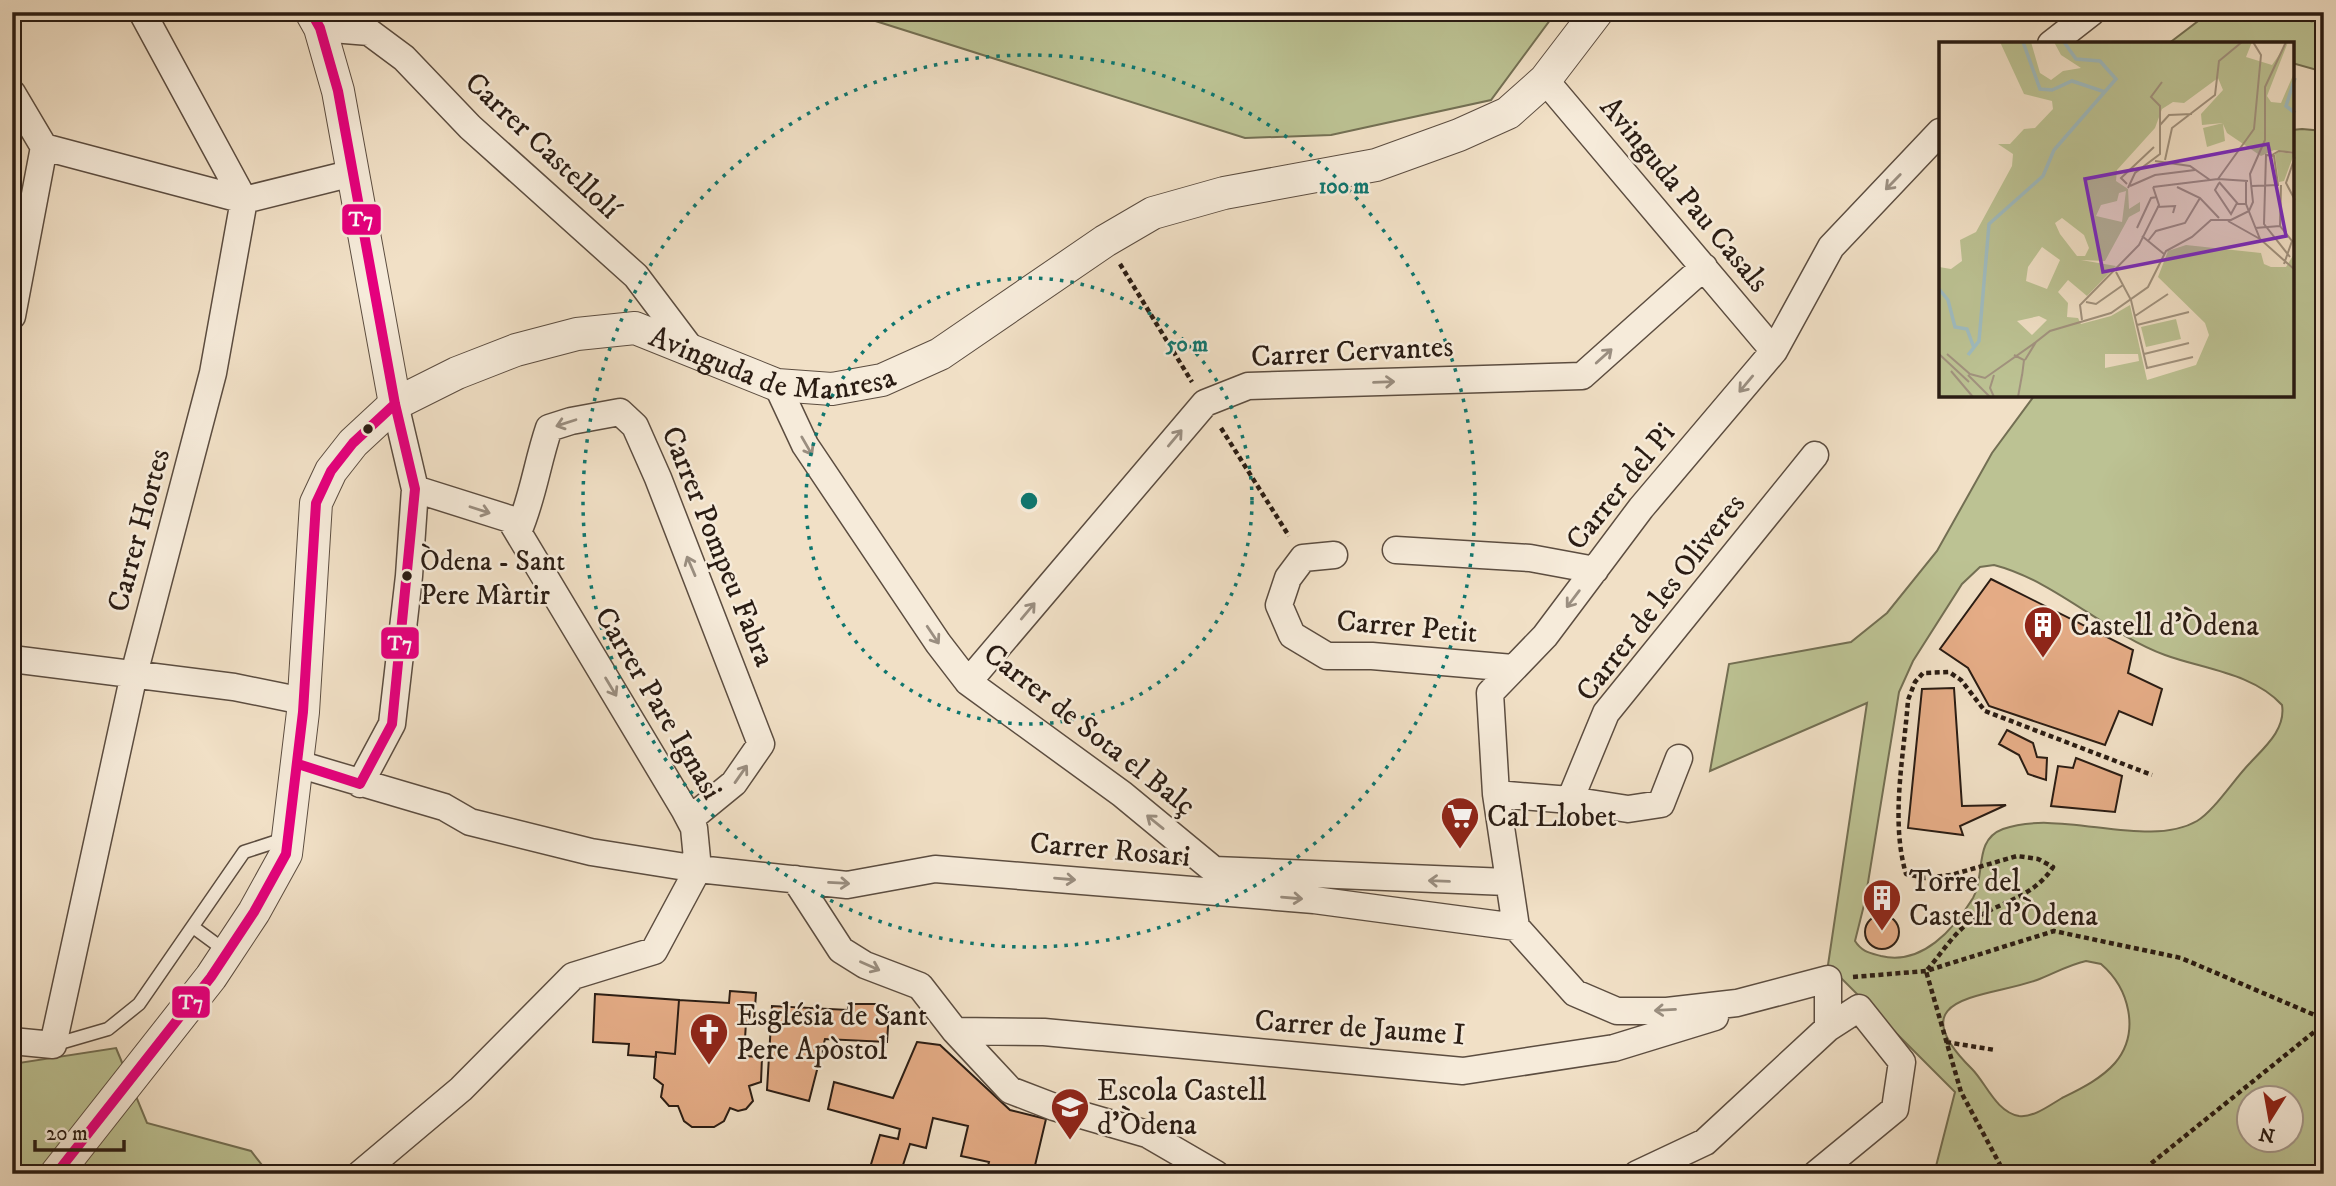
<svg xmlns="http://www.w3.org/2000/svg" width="2336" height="1186" font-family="'IM FELL DW Pica',serif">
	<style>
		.green { fill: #bcc293; stroke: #736f53; stroke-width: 2; fill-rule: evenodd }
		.building { fill: #e5ac86; stroke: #2a1c13; stroke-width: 2 }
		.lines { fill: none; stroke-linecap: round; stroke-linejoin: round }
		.service-casing { stroke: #5c4d40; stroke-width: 15 }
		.minor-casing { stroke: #5c4d40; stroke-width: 29 }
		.tertiary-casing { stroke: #5c4d40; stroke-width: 34 }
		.path { stroke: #2a1c13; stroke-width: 4.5; stroke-dasharray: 5 3.5; stroke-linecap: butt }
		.service { stroke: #f6ebda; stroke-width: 12 }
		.minor { stroke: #f6ebda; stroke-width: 26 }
		.tertiary { stroke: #f6ebda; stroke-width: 32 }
		.bus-1-casing { stroke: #f6ebda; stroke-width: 16 }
		.bus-1 { stroke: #e5007d; stroke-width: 10 }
		.oneway { stroke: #9a8e80 }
		.ring { fill: none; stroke: #0f766e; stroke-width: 3.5; stroke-dasharray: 3.5 7 }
		.bus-dot { fill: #2a1c13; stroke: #f6ebda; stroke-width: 2.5 }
		.labels { text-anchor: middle; stroke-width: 5; stroke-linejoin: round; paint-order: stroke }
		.bus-label { font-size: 28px; fill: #2a1c13; stroke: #f6ebda; text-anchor: start }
		.street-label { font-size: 30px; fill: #2a1c13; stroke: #f6ebda }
		.poi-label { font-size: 30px; fill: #2a1c13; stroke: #f6ebda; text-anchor: start }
		.inset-river { fill: none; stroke: #9fbbbf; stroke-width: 3.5 }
		.inset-road { fill: none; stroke: #a1927e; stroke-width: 2 }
		.view { fill: #7b2cbf; fill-opacity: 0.15; stroke: #7b2cbf; stroke-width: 3.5 }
		.inset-edge { fill: none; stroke: #2a1c13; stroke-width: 3.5 }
		.centre { fill: #0f766e; stroke: #f6ebda; stroke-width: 3.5 }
		.ring-label { font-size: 21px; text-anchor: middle; font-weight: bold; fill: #0f766e; stroke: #f6ebda; stroke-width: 5; stroke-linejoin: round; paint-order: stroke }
		.line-badge { stroke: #f6ebda; stroke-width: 2.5 }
		.badge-label { font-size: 19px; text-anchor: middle; font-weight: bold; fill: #fff }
	</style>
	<rect width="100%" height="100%" fill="#f1e0c6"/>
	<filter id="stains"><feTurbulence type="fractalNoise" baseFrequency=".00286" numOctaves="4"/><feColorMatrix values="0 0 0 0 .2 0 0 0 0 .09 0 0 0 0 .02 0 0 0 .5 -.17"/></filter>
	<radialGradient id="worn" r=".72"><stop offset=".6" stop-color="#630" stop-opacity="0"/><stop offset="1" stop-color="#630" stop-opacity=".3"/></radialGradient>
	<path class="green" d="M847 12H1556L1491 100 1331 135 1245 138Z
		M2210 12H2324V72L2292 63V44H2168Z
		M2302 129 2324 131V1174H1934L1955 1092 1828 965 1867 703 1710 771 1729 664 1851 642 1887 613 1937 551 1992 453 2034 396H2292V130ZM1994 565C2056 581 2107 634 2165 655 2203 669 2253 673 2282 705 2286 729 2265 747 2250 763 2235 778 2214 811 2197 821 2147 850 2060 808 2003 829 1973 840 1986 875 1973 898 1954 929 1922 966 1881 956 1870 953 1862 952 1855 941L1865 901 1899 692 1913 661 1962 584 1980 567ZM2086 961 2101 964C2129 988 2141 1032 2115 1063 2101 1079 2080 1089 2062 1098 2050 1105 2033 1118 2019 1116 1996 1112 1986 1083 1972 1069 1896 994 1988 998 2037 980 2053 974 2068 965 2086 961ZM2248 1098H2290V1140H2248Z
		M116 1048 147 1123 251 1151 269 1174H12V1064Z"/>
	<path class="building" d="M1991 579 2133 650 2128 673 2162 689 2152 725 2119 711 2105 745 1989 706 1968 668 1940 649Z
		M1954 688 1962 806 2006 805 1960 826 1963 835 1908 828 1922 689Z
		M2007 730 2033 743 2037 757 2047 758 2046 780 2028 774 2019 755 1999 744Z
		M2076 758 2122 776 2115 812 2051 806 2058 766 2073 768Z
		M1865 932a17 17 0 1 1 34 0a17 17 0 1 1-34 0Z
		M730 991 756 993 754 1022H746L744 1056 762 1057 761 1082 749 1086 753 1101 746 1109 738 1111 730 1108 724 1121 714 1127H692L684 1121 678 1106H669L661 1097 663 1085 654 1078 656 1052 675 1054 679 1000 729 1003Z
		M595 994 679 1000 675 1054 656 1052V1057L628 1055 629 1044 593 1042Z
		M848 1004H877L876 1012H889L887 1042 825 1039 809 1101 767 1090 772 1006 848 1010Z
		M917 1042 940 1045 1010 1110 1046 1119 1033 1174H986L989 1162 961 1156 968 1126 933 1118 926 1148 910 1144 900 1174H868L880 1135 898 1139 900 1129 828 1109 834 1082 893 1098Z"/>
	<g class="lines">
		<g class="service-casing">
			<path id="service" d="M193 927 227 952
				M53 1045 108 1029 139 1004 244 852 284 839"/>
		</g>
		<g class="minor-casing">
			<path id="minor" d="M320 28 369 32 404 58 470 127 636 276 694 353
				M2051 44 2092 12
				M1545 80 1774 351
				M12 93 44 147 12 316
				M44 147 244 200 353 173
				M777 385 805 445 938 643 968 682 1122 794 1214 870 1507 882
				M415 489 510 519 684 809 694 828 698 869
				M518 532C533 498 537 463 549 428L571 421 620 412 635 426 658 478 761 744 734 783 690 819
				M1396 550 1530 558 1595 570
				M1334 555 1303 558 1288 578 1279 605 1292 635 1327 656H1372L1513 668
				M12 659 234 687 303 701
				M968 682 1205 403 1248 386 1582 376 1704 267
				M298 764 444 807 470 822 591 852 698 869 847 885 935 869 1314 900 1516 927
				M360 784 392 724 409 576 415 489 395 404
				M1496 794 1570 800 1606 713 1815 455
				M1570 800 1628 809 1661 804 1679 758
				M795 879 841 950 865 965 920 986 955 1031 1010 1090 1054 1107 1147 1134 1216 1174
				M955 1031 1044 1032 1463 1071 1614 1048 1715 1017
				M12 1041 53 1045 134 674 213 373 244 200 142 12
				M360 1174 461 1089 573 976 654 951 698 869
				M1637 1174 1705 1142 1828 1028V979L1737 1003 1667 1011H1617L1575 993 1516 927 1496 794 1490 693 1545 636 1641 508 1774 351 1831 247 1940 132
				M1816 1174 1895 1109 1902 1062 1859 1008 1828 1028"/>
		</g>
		<g class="tertiary-casing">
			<g id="tertiary">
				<path d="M311 12 320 28 338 91 395 404"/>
				<path id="s1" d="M56 1174 211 977 254 912 286 854 303 712 316 503 331 471 353 443 395 404 457 373 516 350 577 334 635 328 777 385 832 389 882 380 940 354 1105 241 1153 213 1224 193 1376 165 1459 135 1508 113 1545 80 1597 12"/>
			</g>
		</g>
		<path class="path" d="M2223 12 2324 21
			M1120 264 1192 382
			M1221 428 1289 536
			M1853 977 1926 971 2054 931 2181 958 2324 1019
			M1946 1042 1995 1050
			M2005 1174 1961 1092 1926 971C1939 957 1951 937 1966 925 1995 902 2032 900 2053 867L2038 859 2017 856 1951 875 1925 878 1906 874C1890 819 1904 756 1908 700L1915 682 1923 673 1949 672 1961 680 1985 711 2152 775
			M2138 1174 2324 1024"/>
		<use href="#service" class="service"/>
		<use href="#minor" class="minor"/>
		<use href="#tertiary" class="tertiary"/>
		<g class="bus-1-casing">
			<path id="bus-1" d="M298 764 360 784 392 724 415 489 395 404 338 91 320 28 311 12
				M56 1174 211 977 254 912 286 854 303 712 316 503 331 471 353 443 395 404"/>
		</g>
		<use href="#bus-1" class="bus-1"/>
	</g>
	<defs><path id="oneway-shaft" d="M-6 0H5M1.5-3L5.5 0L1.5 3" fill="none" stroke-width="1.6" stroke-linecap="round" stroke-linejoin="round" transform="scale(1.75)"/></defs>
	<g class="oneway">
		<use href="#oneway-shaft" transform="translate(1893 182) rotate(134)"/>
		<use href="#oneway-shaft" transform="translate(1604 356) rotate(-42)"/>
		<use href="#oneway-shaft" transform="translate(1384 382) rotate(-2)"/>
		<use href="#oneway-shaft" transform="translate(1746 384) rotate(130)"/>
		<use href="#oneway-shaft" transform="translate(566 423) rotate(162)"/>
		<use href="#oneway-shaft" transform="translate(1175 438) rotate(-50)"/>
		<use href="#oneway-shaft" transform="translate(807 446) rotate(60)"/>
		<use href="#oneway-shaft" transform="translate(480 510) rotate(18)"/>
		<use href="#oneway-shaft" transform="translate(691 566) rotate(-113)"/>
		<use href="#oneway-shaft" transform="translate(1573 599) rotate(127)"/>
		<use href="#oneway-shaft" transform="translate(1028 611) rotate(-50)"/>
		<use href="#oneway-shaft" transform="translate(933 635) rotate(56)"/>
		<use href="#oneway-shaft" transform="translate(611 687) rotate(59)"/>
		<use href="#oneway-shaft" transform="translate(741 774) rotate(-55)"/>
		<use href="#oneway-shaft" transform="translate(1155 822) rotate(-141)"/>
		<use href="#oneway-shaft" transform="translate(1065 879) rotate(5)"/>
		<use href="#oneway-shaft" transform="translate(1439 881) rotate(-178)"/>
		<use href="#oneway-shaft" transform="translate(839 883) rotate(3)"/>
		<use href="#oneway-shaft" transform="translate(1292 898) rotate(5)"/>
		<use href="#oneway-shaft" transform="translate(870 966) rotate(24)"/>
		<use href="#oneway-shaft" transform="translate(1665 1010) rotate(177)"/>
	</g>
	<g class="ring">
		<circle cx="1029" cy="501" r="223"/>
		<circle cx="1029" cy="501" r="446"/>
	</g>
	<defs>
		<g id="building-pin" transform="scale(2.0125)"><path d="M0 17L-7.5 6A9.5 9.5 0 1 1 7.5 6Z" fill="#8f2418" stroke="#f6ebda"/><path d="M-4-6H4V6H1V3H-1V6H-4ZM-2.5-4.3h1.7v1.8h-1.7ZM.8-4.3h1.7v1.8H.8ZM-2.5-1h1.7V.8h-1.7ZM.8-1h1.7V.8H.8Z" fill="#fff"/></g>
		<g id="supermarket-pin" transform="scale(2.0125)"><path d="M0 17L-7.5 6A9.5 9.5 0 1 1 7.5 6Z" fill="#8f2418" stroke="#f6ebda"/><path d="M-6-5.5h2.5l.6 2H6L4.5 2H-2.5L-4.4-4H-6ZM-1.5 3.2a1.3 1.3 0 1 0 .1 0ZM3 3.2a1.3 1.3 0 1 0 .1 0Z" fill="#fff"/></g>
		<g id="church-pin" transform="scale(2.0125)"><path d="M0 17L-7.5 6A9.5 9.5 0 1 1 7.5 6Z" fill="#8f2418" stroke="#f6ebda"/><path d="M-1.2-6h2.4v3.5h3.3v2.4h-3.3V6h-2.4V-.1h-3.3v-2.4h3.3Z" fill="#fff"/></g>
		<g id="school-pin" transform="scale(2.0125)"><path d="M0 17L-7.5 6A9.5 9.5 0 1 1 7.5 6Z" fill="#8f2418" stroke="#f6ebda"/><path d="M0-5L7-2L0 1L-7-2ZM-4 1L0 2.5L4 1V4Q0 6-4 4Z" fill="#fff"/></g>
	</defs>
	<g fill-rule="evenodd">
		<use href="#building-pin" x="2043" y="625"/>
		<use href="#supermarket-pin" x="1460" y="816"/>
		<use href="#building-pin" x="1882" y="898"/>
		<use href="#church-pin" x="709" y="1032"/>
		<use href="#school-pin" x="1070" y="1107"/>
	</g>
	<g class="bus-dot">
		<circle cx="368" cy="429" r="6"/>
		<circle cx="407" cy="576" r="6"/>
	</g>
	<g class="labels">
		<g class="bus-label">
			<text x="420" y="570">Òdena - Sant<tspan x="420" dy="34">Pere Màrtir</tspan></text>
		</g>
		<g class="street-label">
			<text transform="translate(543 145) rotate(43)" y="10">Carrer Castellolí</text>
			<text transform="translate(1685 194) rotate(50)" y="10">Avinguda Pau Casals</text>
			<text dy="10" stroke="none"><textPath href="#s1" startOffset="1274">Avinguda de Manresa</textPath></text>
			<text transform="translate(1352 351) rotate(-3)" y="10">Carrer Cervantes</text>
			<text transform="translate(1620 486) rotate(-51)" y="10">Carrer del Pi</text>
			<text transform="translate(138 530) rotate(-75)" y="10">Carrer Hortes</text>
			<text transform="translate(719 546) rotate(68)" y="10">Carrer Pompeu Fabra</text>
			<text transform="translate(1660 597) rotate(-52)" y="10">Carrer de les Oliveres</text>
			<text transform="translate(1407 626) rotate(5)" y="10">Carrer Petit</text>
			<text transform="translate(659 703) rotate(59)" y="10">Carrer Pare Ignasi</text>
			<text transform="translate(1090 729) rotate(38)" y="10">Carrer de Sota el Balç</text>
			<text transform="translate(1110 849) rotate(5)" y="10">Carrer Rosari</text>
			<text transform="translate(1360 1027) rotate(4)" y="10">Carrer de Jaume I</text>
		</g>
		<g class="poi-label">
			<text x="2070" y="635">Castell d'Òdena</text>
			<text x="1487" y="826">Cal Llobet</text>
			<text x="1909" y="891">Torre del<tspan x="1909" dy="34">Castell d'Òdena</tspan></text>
			<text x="736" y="1025">Església de Sant<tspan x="736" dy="34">Pere Apòstol</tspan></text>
			<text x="1097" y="1100">Escola Castell<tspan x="1097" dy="34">d'Òdena</tspan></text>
		</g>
	</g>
	<g transform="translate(1939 42)">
		<rect width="355" height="355" fill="#f1e0c6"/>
		<path d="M61 0H92L101 31 112 38 124 29 142 26 122 13 115 0H313L307 15 333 23 349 0 328 54 332 60 342 61 355 31V110L335 108 322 114 288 91 284 82 286 99 268 105 264 86 284 81 263 83 262 72 284 48 279 36 245 61 234 60 223 67 216 86 178 128 177 139 189 147 190 167 201 160V169L190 175 166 219 142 218 177 224 148 254 129 238 119 250 129 261 128 275 139 276 142 282 172 274 191 263 208 338 257 323 270 293 266 281 219 235 229 209 247 203 322 211 325 222 332 225H347L355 212V355H0V225L12 227 23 219 21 198 37 190 73 124 74 112 59 102H71L85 87 96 86 114 67 113 59 85 52ZM187 149 183 180 157 174 162 163 178 159 180 151ZM123 176 145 193 150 206 146 214H138L121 192 116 181ZM103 205 121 218 108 247 87 239 89 225ZM100 274 108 278 93 293 78 279ZM166 312H199L200 319 166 326ZM340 110 355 112 345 139 340 140 336 112ZM237 277 242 297 207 305 202 285Z" fill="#bcc293" fill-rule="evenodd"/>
		<path class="inset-river" d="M84 0 101 47 113 48 133 39 166 50M356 36 347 64 356 71M0 247 9 258 16 285 28 287 35 306M29 313 40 299 50 182 104 134 115 108 177 37 161 19 137 17 125 0"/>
		<path class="inset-road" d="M221 83 230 73 253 72M333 113 340 109 356 111M356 115 347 141 356 158M226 118 233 86 276 53 280 19 303 0M216 119 251 124 271 138M279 137 315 87 322 13 314 0M307 139V162L321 197 356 228M280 140 299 162H307M280 141 276 148 292 172 298 161M188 142 182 136 215 105M339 143 335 114 327 113 325 182 351 215M342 143 341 184 353 199 345 222M191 144 216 133 256 128M313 144 340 143M214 145 279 137 309 139M238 145 261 156 280 176M189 146 196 131 221 112V64L212 55 223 40M218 165 236 164 234 171M289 179 321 197M198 186 212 156 218 155M316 186 341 184M203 194 225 212M209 199 217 189 246 181 261 156M177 230 192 258 208 326 254 315M147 260 157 262 184 243M196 274 229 252M143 278 141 263 200 203 220 163 214 145M198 283 250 270M0 312 30 340M8 312 31 332 46 336 97 300M205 312 250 301M75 313 85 318 83 334M86 318 97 300 111 289 172 271 209 245 227 209 253 195 272 178H292L310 169 314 160 311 132 326 98V45L347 0M12 329 34 355M29 333 51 355M55 355 51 346 55 333M79 355 83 333"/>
		<path class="view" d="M329 102 347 194 164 230 146 137Z"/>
		<rect width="355" height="355" class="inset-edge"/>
	</g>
	<circle cx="1029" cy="501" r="10" class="centre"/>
	<g class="ring-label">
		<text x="1344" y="193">100 m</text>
		<text x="1187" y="351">50 m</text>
	</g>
	<g class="line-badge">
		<rect x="341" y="203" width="41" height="33" rx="7" fill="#e5007d"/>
		<rect x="380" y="626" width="40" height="34" rx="7" fill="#e5007d"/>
		<rect x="171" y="985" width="40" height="34" rx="7" fill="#e5007d"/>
	</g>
	<g class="badge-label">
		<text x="361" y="226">T7</text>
		<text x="400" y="650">T7</text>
		<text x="191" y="1009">T7</text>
	</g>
	<rect width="2336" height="1186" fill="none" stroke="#f1e0c6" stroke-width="42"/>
	<rect x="14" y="14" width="2308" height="1158" fill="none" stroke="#2a1c13" stroke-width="3.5"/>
	<rect x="21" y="21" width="2294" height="1144" fill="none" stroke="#2a1c13" stroke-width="2"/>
	<g transform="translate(2270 1119) rotate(191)"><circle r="33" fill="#f6ebda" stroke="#a4988a" stroke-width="2"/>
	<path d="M0-5L12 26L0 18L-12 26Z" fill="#8f2418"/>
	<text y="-10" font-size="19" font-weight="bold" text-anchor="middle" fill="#2a1c13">N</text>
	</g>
	<path d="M35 1140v10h89v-10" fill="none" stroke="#2a1c13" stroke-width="3.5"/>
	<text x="46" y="1140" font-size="21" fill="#2a1c13" stroke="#f6ebda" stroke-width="5" paint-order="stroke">20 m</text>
	<rect width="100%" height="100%" filter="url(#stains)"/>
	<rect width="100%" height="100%" fill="url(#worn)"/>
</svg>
